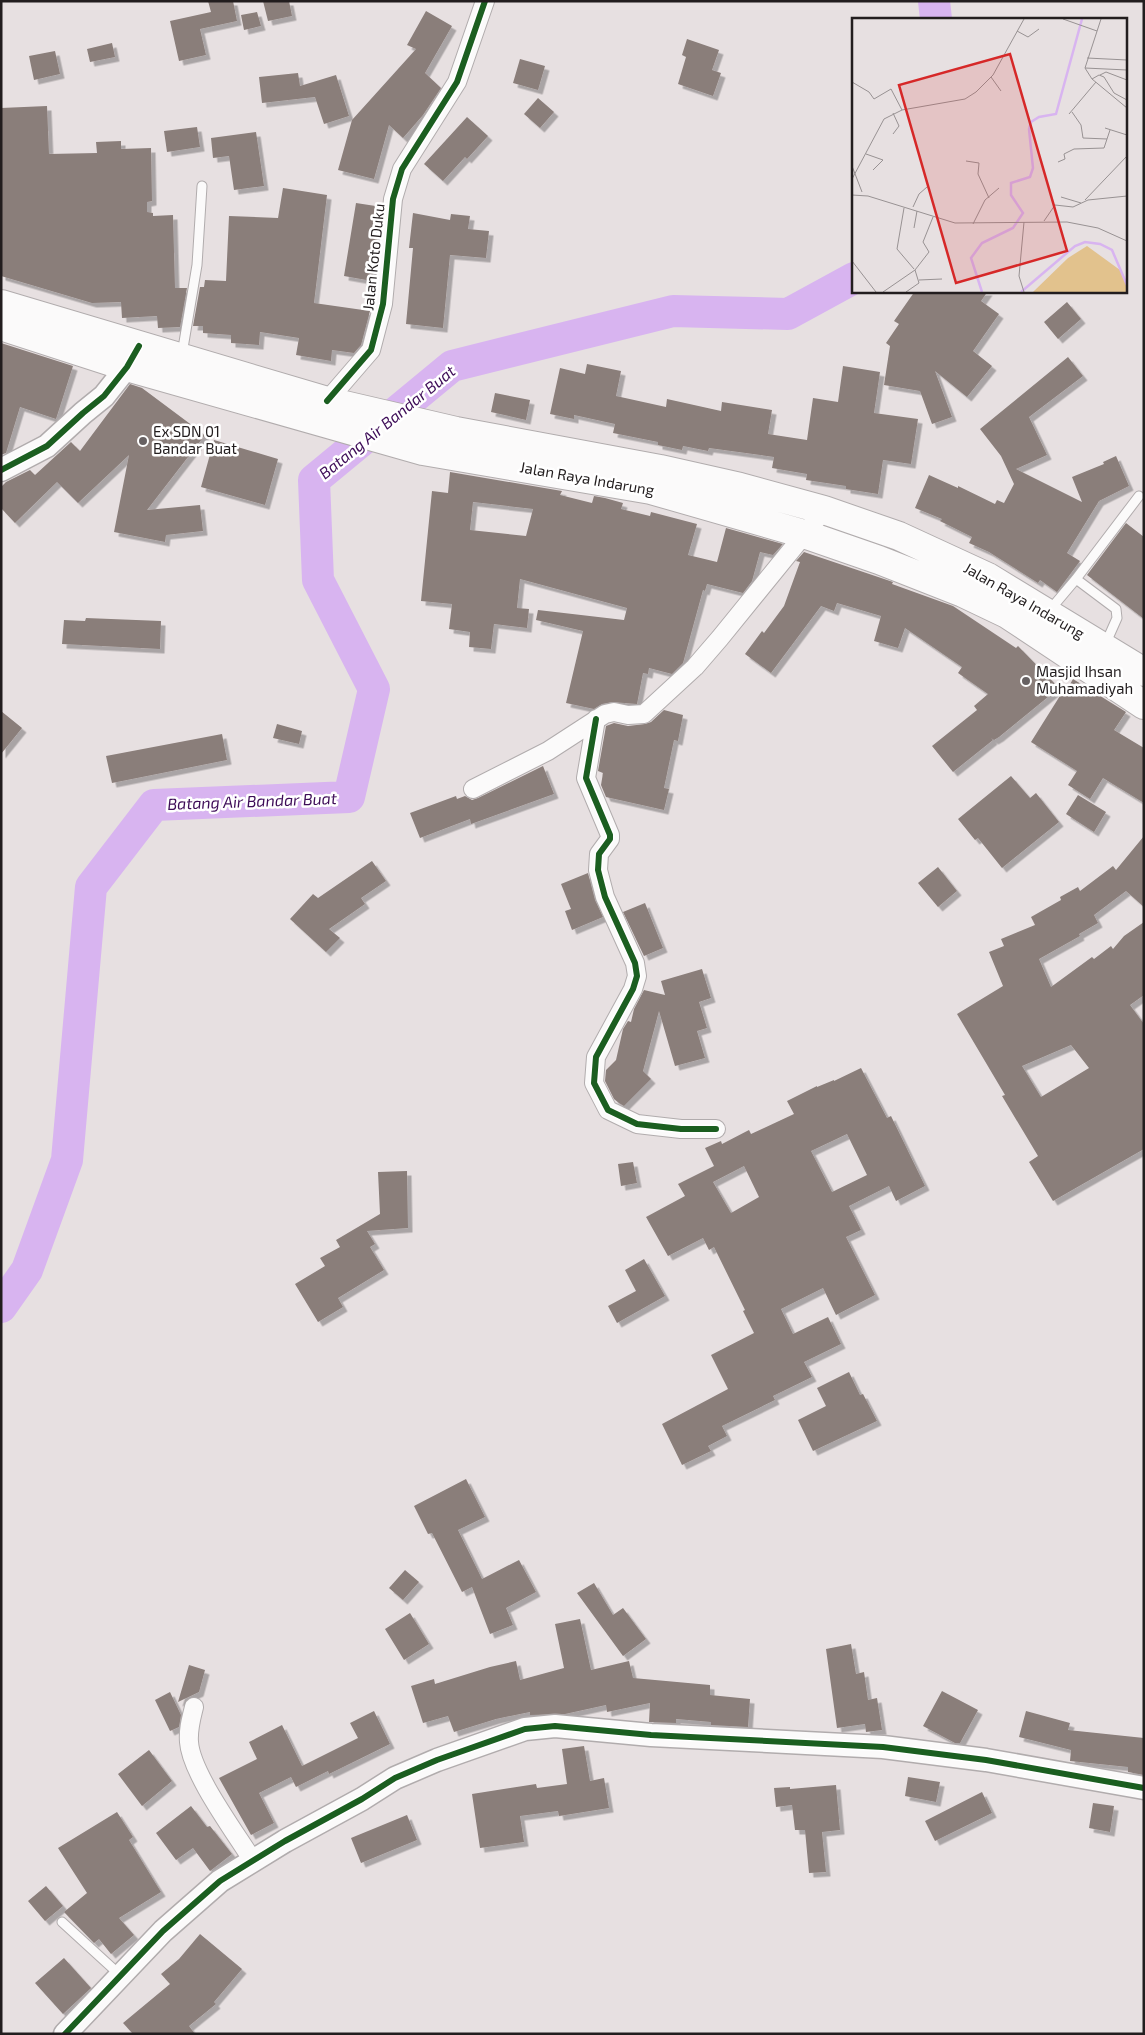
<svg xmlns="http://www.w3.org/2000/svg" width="1145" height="2035" font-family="'Exo 2',sans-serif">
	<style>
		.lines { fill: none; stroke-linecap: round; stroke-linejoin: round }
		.river { stroke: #d8b4f0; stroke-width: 32 }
		.building { fill: #8a7e7a; fill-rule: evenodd; filter: url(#shadow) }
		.service-casing { stroke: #b1acad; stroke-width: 11 }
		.minor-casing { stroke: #b1acad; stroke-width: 20 }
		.tertiary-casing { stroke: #b1acad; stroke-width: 25 }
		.trunk-casing { stroke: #b1acad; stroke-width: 30 }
		.service { stroke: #fbfafa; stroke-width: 9 }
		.minor { stroke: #fbfafa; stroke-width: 18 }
		.tertiary { stroke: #fbfafa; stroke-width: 22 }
		.trunk { stroke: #fbfafa; stroke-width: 28 }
		.cycleway-casing { stroke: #fff; stroke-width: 9 }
		.cycleway { stroke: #1b5e20; stroke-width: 6 }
		.poi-dot { fill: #676162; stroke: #fff; stroke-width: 2 }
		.labels { text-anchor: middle; stroke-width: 5; stroke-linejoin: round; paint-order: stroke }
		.street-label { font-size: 15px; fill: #221d1e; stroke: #fff }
		.poi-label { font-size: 15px; fill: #221d1e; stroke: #fff; text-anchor: start }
		.water-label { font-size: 16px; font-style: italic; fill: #3e0d58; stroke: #fff }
		.inset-river { fill: none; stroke: #d8b4f0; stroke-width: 2.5 }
		.inset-road { fill: none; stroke: #989293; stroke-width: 1 }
		.view { fill: #d62828; fill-opacity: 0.15; stroke: #d62828; stroke-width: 2.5 }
		.inset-edge { fill: none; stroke: #221d1e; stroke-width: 2.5 }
	</style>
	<defs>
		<filter id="shadow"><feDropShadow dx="4.5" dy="4.5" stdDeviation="0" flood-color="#0004"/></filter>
	</defs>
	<rect width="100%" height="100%" fill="#e7e0e1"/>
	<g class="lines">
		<path class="river" d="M934 1 936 19
			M1 1307 27 1270 67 1160 91 887 154 805 349 797 374 689 318 580 314 480 452 366 673 311 788 314 854 278"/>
	</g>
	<path class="building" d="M208 1H233L237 21 200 29 206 55 179 61 170 21 211 12Z
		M263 1H289L292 16 268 21Z
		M426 11 452 26 425 73 441 88 423 115 403 138 389 125 374 179 338 170 352 120 416 49 407 45Z
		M257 12 261 26 244 30 241 15Z
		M687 39 719 50 712 70 721 73 713 96 678 84 686 57 682 55Z
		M112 43 115 57 90 62 87 49Z
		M55 51 60 74 34 80 29 56Z
		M520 59 545 66 538 90 513 83Z
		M298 73 300 86 336 75 349 116 324 124 315 97 262 103 259 77Z
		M538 98 554 112 540 128 524 114Z
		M47 106 49 154 97 153 96 142 121 141V149L151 148 152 201 147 202V212L153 213V216L173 215 175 288H187L180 327 158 328 157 316 122 318 121 302 92 303 1 276V108Z
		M467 117 488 136 467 159 465 157 443 181 424 164Z
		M197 127 200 147 167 152 164 131Z
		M256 132 264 186 234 190 229 156 213 158 211 138Z
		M283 188 327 195 314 303 370 311 361 345 354 353 332 350 331 361 296 355 299 338 260 332 259 345 231 343V335L203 333V326H193L200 287H204L205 280 226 281 229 216 278 218Z
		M356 203 382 207 372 281 344 276Z
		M413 213 450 220 451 214 470 216 468 229 489 231 486 258 450 255 443 328 406 324 413 248H409Z
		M915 291H988L981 301 999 314 973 351 992 366 967 397 935 371 952 417 932 424 920 391 884 385 890 346 886 343 899 324 894 321Z
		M1067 302 1081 319 1058 339 1044 322Z
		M1 343 73 366 56 419 20 407 6 453 1 455Z
		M1068 357 1083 376 1029 417 1047 455 1016 469 1082 502 1072 477 1104 464 1103 462 1116 456 1129 486 1099 501 1067 553 1080 561 1057 592 1040 580 1038 583 989 552 969 543 972 537 940 521 942 519 915 508 929 475 958 488V486L995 504 997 500 1004 503 1014 484 1001 456 980 429Z
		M587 364 621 371 616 396 666 407 667 399 721 411 722 402 772 410 768 434 807 440 813 398 838 402 843 366 880 372 874 413 918 419 911 464 883 460 878 494 846 489V486L806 480 807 474 772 468 774 457 709 448 708 451 683 446 682 450 658 445V442L613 433 615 424 574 415V419L550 414 560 368 585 374Z
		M130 384 142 388 205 435 147 510 200 505 203 531 166 535 165 542 114 532 129 455 78 503 57 482 15 523 1 508V487L6 482 30 470 35 475 71 442 80 451Z
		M495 393 530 400 526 420 491 412Z
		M214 440 278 459 265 505 201 487Z
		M450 472 562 491 560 495 592 503 594 496 605 498 623 503 621 509 650 516 651 512 697 524 688 555 717 562 726 528 783 544 773 555 760 552 752 581 743 593 707 584 705 591 703 590 683 663 672 674 649 668 648 674 643 673 637 704 612 702 602 704 594 709 566 703 583 631 536 620 538 610 624 620 627 608 520 579 517 608 529 609 527 628 494 624 491 649 469 647 470 632 449 629 452 604 421 601 432 491 448 493ZM473 502 533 509 526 536 470 530Z
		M1126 523 1144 537V619L1087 575Z
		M804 552 893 582 892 584 953 606 1016 648 1018 646 1059 688 999 737 994 740 991 738 993 740 953 772 932 746 977 710 974 706 988 694 958 673 962 667 905 628 898 648 874 641 881 616 837 603 834 611 821 606 771 673 745 654 762 631 764 633 784 606 800 562 796 561Z
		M86 618 161 621 160 649 62 644 64 620 85 621Z
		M1073 679 1126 712 1114 730 1144 748V803L1103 778 1090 799 1068 785 1077 771 1031 742 1063 691 1065 693Z
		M664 710 683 715 678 741 674 740 664 788 669 789 664 810 606 797 601 785 603 773 598 771 606 726 614 723 628 726 645 724 651 722Z
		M1 711 22 728 1 754Z
		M277 724 302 731 299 744 273 738Z
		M222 734 227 760 112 783 106 756Z
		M543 766 554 794 471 824 470 819 420 838 410 813 456 796 457 799 465 796 472 800 478 798Z
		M1011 776 1030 798 1036 793 1059 822 1002 868 978 838 975 840 958 819Z
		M1078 795 1106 812 1094 832 1066 814Z
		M1144 836V907L1126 891 1094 915 1098 923 1079 934 1080 936 1039 959 1051 987 1092 957 1094 959 1111 946 1113 949 1124 936 1144 922V995L1130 1005 1144 1024V1149L1053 1201 1029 1162 1038 1156 1002 1096 1005 1095 957 1014 1003 986 989 952 1004 946 1001 939 1035 925 1031 917 1061 900 1060 897 1078 887 1080 891 1113 866 1116 870ZM1071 1045 1089 1068 1041 1097 1022 1066Z
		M372 861 386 881 361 898 365 904 329 929 340 938 326 952 290 919 313 894 318 898Z
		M938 867 957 891 938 907 918 883Z
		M588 873 595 900 603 917 572 930 565 911 571 909 561 884Z
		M645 903 663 948 644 956 623 912Z
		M702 969 711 998 699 1002 707 1028 697 1031 705 1058 675 1066 659 1011 643 1071 651 1079 624 1106 619 1103 614 1099 605 1081 606 1070 616 1060 623 1029 628 1021 631 1022 634 1009 644 990 665 995 661 981Z
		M861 1068 887 1118 891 1116 925 1186 896 1201 889 1186 849 1206 861 1230 846 1237 875 1295 836 1315 823 1288 781 1309 793 1334 828 1317 841 1344 804 1362 812 1377 773 1396 775 1400 722 1426 727 1436 708 1446 711 1451 682 1465 662 1424 728 1389 711 1355 754 1333 743 1311 745 1310 714 1247 709 1250 703 1238 668 1256 646 1217 685 1196 678 1184 714 1166 705 1148 721 1141 722 1144 749 1130 751 1134 794 1114 787 1101 817 1086V1087L834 1080V1081ZM847 1134 867 1175 832 1192 811 1151ZM744 1166 759 1197 731 1213 713 1182Z
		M633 1162 637 1183 621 1186 618 1164Z
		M407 1171 408 1228 367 1231 375 1244 370 1247 384 1270 338 1298 343 1307 318 1322 295 1284 325 1266 320 1258 340 1247 336 1240 380 1214 378 1172Z
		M644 1259 665 1296 617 1323 608 1306 636 1291 625 1270Z
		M849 1372 860 1395 863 1394 877 1421 813 1451 798 1420 826 1406 817 1388Z
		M466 1479 485 1517 458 1530 482 1579 519 1560 536 1592 506 1608 513 1625 490 1634 472 1587 462 1592 432 1533 428 1534 414 1506Z
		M405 1570 419 1582 403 1600 389 1588Z
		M594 1583 613 1615 623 1608 646 1639 623 1656 577 1593Z
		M410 1613 429 1644 404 1660 385 1629Z
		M580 1619 591 1670 629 1661 633 1678 710 1685V1695L750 1699 748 1727 711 1725V1722L676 1719V1723L649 1722 650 1703 607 1712 606 1705 565 1714 530 1715V1712L496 1719 454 1732 448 1716 423 1723 411 1686 434 1679 435 1684 490 1667 516 1661 520 1680 564 1668 555 1624Z
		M851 1644 856 1674 864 1672 868 1700 877 1698 882 1730 866 1732 865 1724 837 1728 826 1649Z
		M189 1665 205 1670 199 1692 178 1702Z
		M942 1691 978 1710 960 1743H955L923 1726Z
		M170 1692 181 1715 179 1727 170 1731 155 1700Z
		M374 1711 390 1744 329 1774 328 1771 296 1787 291 1777 259 1793 274 1823 251 1835 219 1778 257 1759 249 1742 282 1725 302 1766 358 1738 350 1723Z
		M1026 1711 1070 1723 1068 1730 1144 1738V1775L1128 1772V1767L1070 1761 1071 1750 1019 1737Z
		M584 1746 590 1781 604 1778 609 1808 559 1816 558 1811 520 1816 524 1842 480 1848 472 1794 536 1784 537 1788 567 1784 562 1749Z
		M149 1750 172 1781 142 1806 118 1774Z
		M908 1777 940 1782 936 1802 905 1796Z
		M836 1785 840 1830 822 1832 826 1872 809 1873 805 1830H795L792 1805 776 1807 774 1788 790 1787V1789Z
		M982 1792 992 1813 935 1841 925 1821Z
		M1093 1803 1114 1806 1110 1832 1089 1828Z
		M191 1806 207 1827 210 1826 232 1854 210 1871 193 1848 176 1860 156 1833Z
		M117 1812 133 1837 129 1840 161 1892 119 1918 134 1935 111 1954 99 1939 94 1943 64 1912 87 1893 58 1848Z
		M407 1815 417 1840 361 1863 351 1838Z
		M46 1886 63 1906 45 1921 28 1901Z
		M200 1934 242 1969 214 2002 216 2004 189 2026 195 2034H133L123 2023 170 1984 161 1974 179 1959Z
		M64 1958 91 1988 63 2014 35 1983Z"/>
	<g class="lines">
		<g class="service-casing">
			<path id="service" d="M182 354 197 265 202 186
				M1076 579 1116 609 1117 618 1105 645
				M1049 611 1076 579 1139 496
				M62 1922 120 1975"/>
		</g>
		<g class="minor-casing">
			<path id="minor" d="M327 401 371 350 383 304 393 199 402 169 457 82 485 1
				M596 719 586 778 610 835V839L599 854 598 870 605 897 635 963 637 976 633 989 596 1057 594 1083 608 1110 637 1124 681 1129H716
				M473 789 548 751 605 714 614 712 628 715 644 714 695 667 720 638 824 510
				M194 1707C191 1719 188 1729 189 1742 191 1773 235 1832 253 1861"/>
		</g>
		<g class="tertiary-casing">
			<path id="tertiary" d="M1 470 47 446 83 413 104 396 127 367 135 353
				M65 2034 163 1931 220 1881 285 1841 362 1799 395 1778 437 1760 525 1729 555 1726 651 1735 883 1747 986 1760 1144 1788"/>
		</g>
		<g class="trunk-casing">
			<path id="trunk" d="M1 304 327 401 456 431 660 469 740 487 824 510 899 536 988 577 1144 672
				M1 326 127 367 423 451 651 490 804 534 879 560 963 593 1007 614 1144 705"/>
		</g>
		<use href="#service" class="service"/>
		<use href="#minor" class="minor"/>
		<use href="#tertiary" class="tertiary"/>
		<use href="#trunk" class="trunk"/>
		<g class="cycleway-casing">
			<path id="cycleway" d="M327 401 371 350 383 304 393 199 402 169 457 82 485 1
				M1 470 47 446 83 413 104 396 127 367 139 346
				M596 719 586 778 610 835V839L599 854 598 870 605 897 635 963 637 976 633 989 596 1057 594 1083 608 1110 637 1124 681 1129H716
				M65 2034 163 1931 220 1881 285 1841 362 1799 395 1778 437 1760 525 1729 555 1726 651 1735 883 1747 986 1760 1144 1788"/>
		</g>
		<use href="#cycleway" class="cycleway"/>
	</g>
	<g class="poi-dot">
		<circle cx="143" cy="441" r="5"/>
		<circle cx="1026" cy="681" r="5"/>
	</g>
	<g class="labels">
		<g class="street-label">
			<text transform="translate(374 257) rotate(-84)" y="5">Jalan Koto Duku</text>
			<text transform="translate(587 479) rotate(10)" y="5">Jalan Raya Indarung</text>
			<text transform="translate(1024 601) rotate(30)" y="5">Jalan Raya Indarung</text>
		</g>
		<g class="poi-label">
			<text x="153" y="437">Ex SDN 01<tspan x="153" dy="17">Bandar Buat</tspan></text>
			<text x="1036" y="677">Masjid Ihsan<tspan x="1036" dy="17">Muhamadiyah</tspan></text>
		</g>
		<g class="water-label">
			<text transform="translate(387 422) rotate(-39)" y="6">Batang Air Bandar Buat</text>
			<text transform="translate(252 801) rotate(-2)" y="6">Batang Air Bandar Buat</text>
		</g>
	</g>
	<g transform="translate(852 18)">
		<rect width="275" height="275" fill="#e7e0e1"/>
		<path d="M235 228 268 252 275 264V274H181L216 240Z" fill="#e2c28d"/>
		<path class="inset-river" d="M130 274 119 240 130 225 161 210 171 195 159 177V165L178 159 181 150 177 111 179 104 187 99 204 96 230 1M169 274 223 228 233 224 248 226 260 232 275 267"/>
		<path class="inset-road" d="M211 1 245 13M249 1 233 50 240 61 275 90M165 13 176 19 187 11M235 40 275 42M233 50 275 52M248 57 254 54 275 62M139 59 149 73M240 61 247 57 252 59 262 75 275 82M0 64 17 74 22 81 39 71 50 92M220 94 229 107 231 120 255 121M217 96 244 64M253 110 275 117M41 116 47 108 41 95M14 136 31 142 21 152M114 143 127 145 126 156 137 180M206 144 213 141 212 136 222 131 252 130 258 112M0 148 10 174M0 161 32 101 50 92 113 81 124 74 141 57 172 1M0 177 16 178 103 205 215 204 246 210 275 223M209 179 229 185M233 182 275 138M61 189 67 176 75 169M52 190 45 231 62 251M192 203 203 187 221 189 236 182 275 178M172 204 167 258 172 274M121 206 133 182 147 170M62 210 65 193M0 243 24 274M67 262 90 261M31 274 63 252 77 234 71 224 81 199M54 274 67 265 63 252"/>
		<path class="view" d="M158 36 215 233 104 265 47 67Z"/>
		<rect width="275" height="275" class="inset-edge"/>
	</g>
	<rect width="1145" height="2035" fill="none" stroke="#221d1e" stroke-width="5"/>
</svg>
